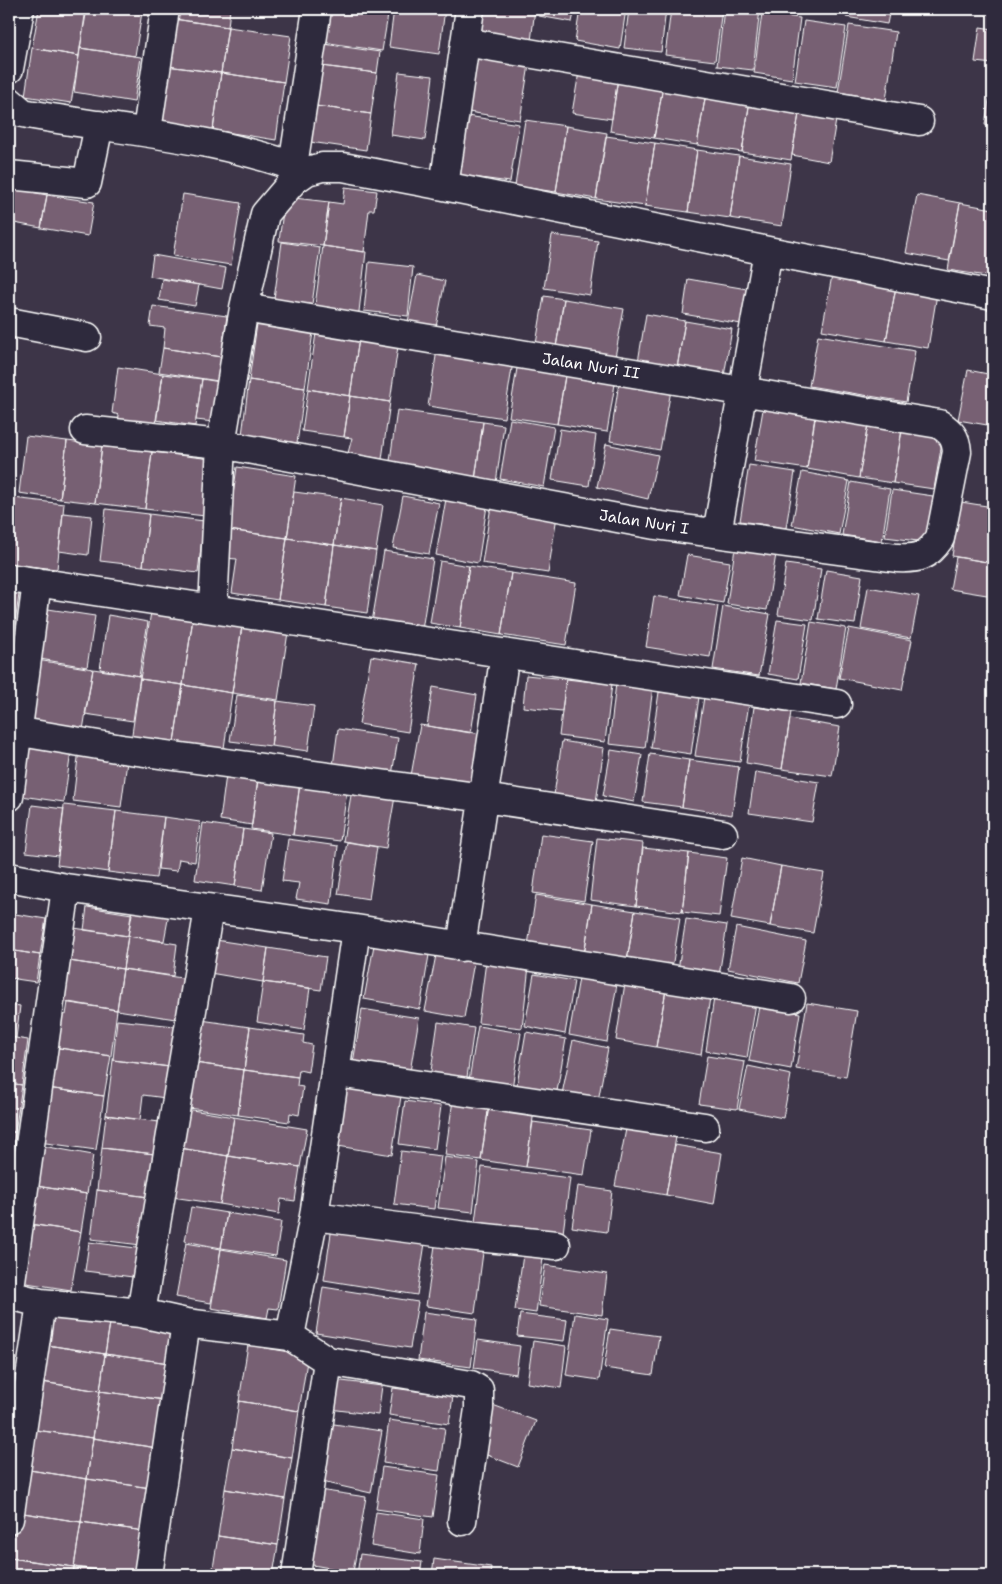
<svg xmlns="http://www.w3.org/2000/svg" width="1002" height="1584" font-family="'Shantell Sans',sans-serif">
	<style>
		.building { fill: #776073; stroke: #fff }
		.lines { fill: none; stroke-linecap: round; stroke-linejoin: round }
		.minor-casing { stroke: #fff; stroke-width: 31 }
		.minor { stroke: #2f2a3d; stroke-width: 28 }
		.labels { text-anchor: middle; stroke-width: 5; stroke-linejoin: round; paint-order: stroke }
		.street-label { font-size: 15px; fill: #fff; stroke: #2f2a3d }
	</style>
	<rect width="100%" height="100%" fill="#3d3548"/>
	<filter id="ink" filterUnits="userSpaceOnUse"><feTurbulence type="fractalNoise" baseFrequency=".02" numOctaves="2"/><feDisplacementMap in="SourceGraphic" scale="10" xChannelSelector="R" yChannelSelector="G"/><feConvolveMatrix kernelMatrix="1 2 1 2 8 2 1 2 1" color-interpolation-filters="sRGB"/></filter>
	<g filter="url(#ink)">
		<path class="building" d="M39 9H86L79 56 32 48Z
			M87 9H119L142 12 135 56 80 48Z
			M175 9H230L228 27 174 19Z
			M328 9H389L382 51 323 42Z
			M394 9H445L439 54 389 47Z
			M474 9H535L531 41 471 33Z
			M540 9H575L572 22 539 16Z
			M580 9H626L620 49 575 41Z
			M629 9H666L661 52 624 48Z
			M671 9H722L715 61 665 55Z
			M724 9H760L753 70 717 66Z
			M847 9H890L887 24 846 17Z
			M762 13 800 18 792 79 754 73Z
			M174 19 228 27 221 73 167 66Z
			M804 21 846 27 837 87 795 81Z
			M849 25 896 32 886 100 838 92Z
			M228 27 291 36 284 82 221 73Z
			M980 27 993 29V64L975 62Z
			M324 44 380 52 377 73 321 66Z
			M32 48 79 56 71 103 25 96Z
			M80 48 141 57 134 102 74 92Z
			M471 55 529 65 520 120 462 111Z
			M167 66 221 73 213 130 159 123Z
			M321 66 377 73 371 114 316 106Z
			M399 72 433 76 425 140 391 135Z
			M579 72 618 78 612 119 572 113Z
			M221 73 284 82 276 140 213 130Z
			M993 75V127L985 125Z
			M618 78 663 86 654 138 610 131Z
			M663 86 706 93 697 145 654 138Z
			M706 93 750 100 742 152 697 145Z
			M750 100 800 108 791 160 742 152Z
			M316 106 371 114 366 150 310 142Z
			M800 108 837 114 829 162 792 155Z
			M467 116 519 124 510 182 458 175Z
			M525 120 566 126 556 192 515 186Z
			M566 126 607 133 596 199 556 192Z
			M606 136 655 143 645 206 596 199Z
			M655 143 697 150 688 212 645 206Z
			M697 150 739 156 730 218 688 212Z
			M739 156 791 164 782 226 730 218Z
			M345 187 377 191 374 210H369L364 252 323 246 329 202 343 204Z
			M9 188 47 195 41 228 9 222Z
			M183 194 241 203 231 265 173 256Z
			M47 195 94 202 88 236 41 228Z
			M917 195 960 203 949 261 906 253Z
			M285 197 329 202 323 246 279 241Z
			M960 203 993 209V277L948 270Z
			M552 235 598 241 590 295 544 288Z
			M282 242 320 248 311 311 273 306Z
			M323 246 366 252 358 320 314 313Z
			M153 255 226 268 222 289 150 276Z
			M369 262 413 267 408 316 364 311Z
			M833 270 897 281 886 341 822 330Z
			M417 275 445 281 436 327 408 322Z
			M162 279 199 285 195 306 159 300Z
			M688 279 747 289 741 324 683 314Z
			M897 281 938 288 928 348 886 341Z
			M544 296 564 299 556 347 536 344Z
			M564 299 624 309 615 357 556 347Z
			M153 306 227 316 221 357 163 348 165 328 150 326Z
			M646 314 685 321 677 368 638 362Z
			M685 321 732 329 724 376 677 368Z
			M257 324 313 332 305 388 249 380Z
			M316 333 359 339 350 396 308 389Z
			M818 335 915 351 906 402 809 386Z
			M359 339 398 346 390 402 350 396Z
			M163 348 221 357 218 381 159 372Z
			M437 350 513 362 504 418 428 406Z
			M519 356 567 364 557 424 509 417Z
			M567 364 617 372 607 432 557 424Z
			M118 367 163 374 155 431 118 426 119 415 112 413Z
			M968 370 993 375V426L958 420Z
			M163 374 202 379 195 426 156 420Z
			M620 376 672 385 660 450 610 441Z
			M202 379 220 382 214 422 196 420Z
			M249 380 305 388 297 443 242 435Z
			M308 389 350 396 344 437 302 431Z
			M350 396 390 402 382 459 348 453 352 438 344 437Z
			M764 404 816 413 807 469 754 461Z
			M397 410 483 422 475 480 389 468Z
			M815 416 868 424 859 478 807 469Z
			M510 419 554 427 544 487 500 479Z
			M483 422 504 425 496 483 475 480Z
			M868 424 902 430 893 483 859 478Z
			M560 429 596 435 589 486 552 480Z
			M902 430 943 437 934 489 893 483Z
			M26 436 67 441 60 499 19 493Z
			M67 441 102 445 95 503 60 499Z
			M606 444 658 455 648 499 597 487Z
			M102 445 152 452 145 509 95 503Z
			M152 452 212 459 205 516 145 509Z
			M749 465 795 472 786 528 740 521Z
			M237 467 296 476 287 538 228 530Z
			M802 472 849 481 839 534 792 525Z
			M851 482 890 489 882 541 842 535Z
			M892 490 933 496 926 542 885 537Z
			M294 492 341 498 334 545 287 538Z
			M403 496 439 503 429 554 393 548Z
			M13 498 64 504 57 569 9 564V532Z
			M341 498 383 505 376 551 334 545Z
			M446 499 487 506 478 563 436 555Z
			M961 502 993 507V563L952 556Z
			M491 506 557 516 548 573 482 563Z
			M106 509 149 514 143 566 100 561Z
			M63 513 92 516 88 555 59 551Z
			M149 514 204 521 198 573 143 566Z
			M228 530 287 538 278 600 232 593 237 559 224 558Z
			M287 538 334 545 326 607 278 600Z
			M334 545 376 551 367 613 326 607Z
			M735 548 776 554 767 610 727 604Z
			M384 551 433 559 422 630 372 622Z
			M687 555 730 562 723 603 680 595Z
			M956 557 993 563V596L950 589Z
			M440 561 469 566 460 628 430 623Z
			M786 564 821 569 813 620 778 615Z
			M469 566 511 573 501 635 460 628Z
			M826 570 862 576 855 624 818 619Z
			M511 573 576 583 566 645 501 635Z
			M868 587 919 596 911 638 861 629Z
			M9 592 19 594 9 667Z
			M654 596 718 606 710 657 646 647Z
			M723 606 770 614 759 676 713 669Z
			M48 609 95 616 87 667 40 659Z
			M151 612 193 618 183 685 140 679Z
			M108 615 148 622 139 676 100 669Z
			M193 618 242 626 232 693 183 685Z
			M777 620 807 624 798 679 768 674Z
			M811 622 846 628 836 689 801 683Z
			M242 626 288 632 278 700 232 693Z
			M849 628 912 640 902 690 839 678Z
			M371 656 419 664 408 732 359 724Z
			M37 660 93 669 83 730 27 721Z
			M93 669 140 676 133 721 85 714Z
			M526 675 566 679 562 711 523 707Z
			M140 679 183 685 173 748 131 741Z
			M566 679 612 684 605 742 559 736Z
			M616 683 653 687 645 748 609 744Z
			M183 685 232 693 223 755 173 748Z
			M433 687 477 695 471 733 427 726Z
			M659 692 699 697 691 754 651 748Z
			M237 695 277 701 271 746 230 741Z
			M704 697 749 703 740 762 695 756Z
			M277 701 314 706 308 751 271 746Z
			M754 707 791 712 782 769 746 763Z
			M790 719 840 727 832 776 782 769Z
			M420 725 482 734 473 786 411 776Z
			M338 729 398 738 392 775 333 766Z
			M21 738 72 744 64 802 14 795Z
			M562 741 604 748 596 802 554 795Z
			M79 749 128 754 121 807 73 801Z
			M611 750 642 755 634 802 603 796Z
			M650 754 689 760 682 807 643 802Z
			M689 760 739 767 732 815 682 807Z
			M259 770 301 776 293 835 251 829Z
			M755 772 819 782 812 822 749 813Z
			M226 775 258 780 252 825 220 820Z
			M300 783H348L340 841 293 835Z
			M353 784 396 791 386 848 343 841Z
			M32 805 64 809 58 856 26 852Z
			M64 805 116 811 108 872 57 865Z
			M116 811 164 817 156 878 108 872Z
			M164 817 200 822 195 862 179 859 177 871 158 869Z
			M203 823 243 829 235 886 195 880Z
			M243 829 271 833 262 890 235 886Z
			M541 834 593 841 584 901 533 893Z
			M597 838 643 843 636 906 590 900Z
			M288 839 338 846 331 904 296 899 299 883 282 881Z
			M347 842 377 847 369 899 338 894Z
			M643 848 689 853 682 912 636 906Z
			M689 853 727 858 719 916 682 912Z
			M742 858 781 866 770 926 731 919Z
			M781 866 824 873 813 933 770 926Z
			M536 895 592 904 584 955 528 945Z
			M592 904 635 911 627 961 584 955Z
			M87 907 132 914 128 936 84 930Z
			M132 908 169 914 164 941 128 936Z
			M635 911 680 918 672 968 627 961Z
			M9 913 46 919 40 955 9 950Z
			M686 919 727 925 718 982 677 976Z
			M736 927 806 941 798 983 728 969Z
			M74 928 128 936 123 969 69 961Z
			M128 936 177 944 173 976 123 969Z
			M209 939 268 948 263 982 204 972Z
			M374 945 429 955 420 1009 364 999Z
			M268 948 326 957 321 990 263 982Z
			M9 950 40 955 36 982 9 978Z
			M436 955 474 962 464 1018 425 1011Z
			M69 961 123 969 117 1010 63 1002Z
			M486 961 529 966 522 1028 478 1023Z
			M123 969 188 979 182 1020 117 1010Z
			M534 974 574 981 565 1034 525 1026Z
			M626 977 667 984 656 1047 616 1040Z
			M579 978 617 984 607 1042 569 1035Z
			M263 982 310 988 304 1030 257 1022Z
			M667 984 711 991 701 1055 656 1047Z
			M715 991 757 997 747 1058 706 1051Z
			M68 1002 117 1010 111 1056 53 1047 58 1013 66 1015Z
			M807 1003 857 1011 846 1077 796 1069Z
			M9 1004 20 1006 16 1038 9 1037Z
			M759 1006 800 1013 791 1069 749 1061Z
			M362 1009 419 1018 410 1072 353 1063Z
			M194 1019 250 1027 244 1070 188 1062Z
			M117 1020 175 1026 170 1067 113 1060Z
			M438 1022 474 1028 466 1084 430 1078Z
			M478 1026 521 1033 512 1088 469 1080Z
			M250 1027 304 1035 303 1043 312 1045 308 1072 299 1070 298 1077 244 1070Z
			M526 1032 566 1039 556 1097 516 1090Z
			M9 1037 28 1040 22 1085 9 1083Z
			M573 1040 608 1048 598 1101 562 1094Z
			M53 1047 111 1056 104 1096 47 1088Z
			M707 1056 745 1062 737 1109 699 1104Z
			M113 1060 170 1067 166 1098 143 1095 140 1120 106 1115Z
			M188 1062 244 1070 238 1115 182 1107Z
			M748 1066 791 1075 783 1118 739 1109Z
			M244 1070 298 1077 297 1086 303 1087 299 1115 290 1113 289 1122 238 1115Z
			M9 1083 22 1085 15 1132H9Z
			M347 1087 401 1096 392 1155 338 1146Z
			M47 1088 104 1096 96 1150 39 1142Z
			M453 1100 489 1105 481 1160 445 1155Z
			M405 1101 441 1106 435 1149 399 1144Z
			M489 1105 534 1111 526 1167 481 1160Z
			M186 1109 234 1117 228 1156 180 1148Z
			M106 1115 167 1123 163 1155 102 1148Z
			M234 1117 307 1129 300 1167 228 1156Z
			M533 1122 591 1130 584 1175 526 1167Z
			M626 1129 676 1137 666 1195 615 1186Z
			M9 1132H15L12 1153H9Z
			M37 1145 93 1155 87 1194 30 1185Z
			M675 1145 722 1153 714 1204 666 1195Z
			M102 1148 155 1154 149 1197 97 1190Z
			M180 1148 228 1156 220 1204 172 1197Z
			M401 1151 441 1156 434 1209 394 1204Z
			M228 1156 300 1167 295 1201 281 1199 279 1214 220 1204Z
			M445 1157 479 1162 473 1212 438 1208Z
			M482 1167 570 1178 563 1233 475 1222Z
			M30 1185 87 1194 81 1232 23 1223Z
			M578 1186 612 1191 607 1232 572 1227Z
			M97 1190 155 1198 141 1245 91 1239Z
			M191 1207 227 1213 221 1248 185 1241Z
			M227 1213 281 1222 276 1256 221 1248Z
			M23 1223 81 1232 71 1290 14 1281Z
			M332 1227 425 1243 417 1295 324 1280Z
			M436 1239 484 1245 475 1313 426 1306Z
			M89 1242 144 1249 141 1278 85 1271Z
			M186 1243 221 1249 211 1303 176 1297Z
			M221 1249 286 1260 278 1309 269 1308 267 1318 211 1308Z
			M523 1255 543 1258 536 1313 515 1310Z
			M545 1265 607 1274 602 1315 539 1306Z
			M323 1287 418 1302 410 1348 316 1333Z
			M424 1312 477 1319 471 1367 418 1360Z
			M520 1314 567 1320 564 1341 517 1336Z
			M575 1314 608 1319 599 1380 566 1375Z
			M52 1315 110 1323 105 1354 47 1345Z
			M110 1323 173 1333 169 1363 105 1354Z
			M610 1329 659 1336 653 1375 604 1368Z
			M478 1340 520 1346 516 1374 474 1368Z
			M533 1341 566 1346 561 1388 527 1383Z
			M47 1345 105 1354 100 1391 42 1382Z
			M248 1345 308 1355 299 1411 239 1401Z
			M105 1354 169 1363 164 1400 100 1391Z
			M334 1380 382 1386 378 1415 330 1409Z
			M42 1382 100 1391 93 1438 35 1430Z
			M393 1388 453 1396 449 1424 389 1415Z
			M100 1391 164 1400 157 1448 93 1438Z
			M239 1401 299 1411 292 1458 232 1448Z
			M490 1404 536 1421 518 1467 474 1450Z
			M389 1420 445 1428 439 1471 383 1463Z
			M327 1423 382 1431 371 1493 318 1481Z
			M29 1429 93 1438 87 1479 23 1469Z
			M93 1438 157 1448 151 1488 87 1479Z
			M232 1448 292 1458 285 1499 225 1489Z
			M382 1467 439 1475 433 1517 376 1509Z
			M23 1469 87 1479 81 1522 17 1512Z
			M87 1479 151 1488 144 1531 81 1522Z
			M225 1489 285 1499 278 1545 218 1536Z
			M319 1490 366 1497 353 1572 307 1564Z
			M17 1512 81 1522 74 1567 10 1558Z
			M376 1512 424 1519 420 1554 371 1546Z
			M81 1522 144 1531 138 1575 74 1567Z
			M218 1536 278 1545 273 1575H212Z
			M360 1554 422 1562 420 1575H357Z
			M10 1558 74 1567 73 1575H9Z
			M434 1559 491 1567 490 1575H432Z
			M74 1567 128 1575H73Z
			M312 1571 336 1575H311Z"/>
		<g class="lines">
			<g class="minor-casing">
				<path id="minor" d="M465 42 919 121
					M9 69 20 9
					M9 101 23 113C119 131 215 136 307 171
					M147 131 165 9
					M293 166 317 9
					M9 175 87 183 99 125
					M444 186 768 251 717 533
					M768 251 993 295
					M9 322 87 337
					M85 430 221 444 655 525 897 558C919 559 927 557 940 538L957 452C956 437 951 432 939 424L244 308
					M9 578 837 704
					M213 608 221 444 244 308 265 214 294 180 307 171 322 167H343L444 186 470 9
					M9 730 122 749 484 798 723 834
					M9 797 37 582
					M9 877 66 888 356 929 791 998
					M461 947 505 653
					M337 1073 705 1127
					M314 1216 467 1236 556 1245
					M9 1295 41 1303 141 1313 186 1323 290 1336 328 1361 471 1385 479 1390V1409L462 1521
					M9 1295 66 888
					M141 1313 209 909
					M290 1336 314 1216 356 929
					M9 1519 41 1303
					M148 1575 186 1323
					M296 1575 328 1361"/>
			</g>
			<use href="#minor" class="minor"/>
		</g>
	</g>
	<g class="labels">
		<g class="street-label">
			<text transform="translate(591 366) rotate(9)" y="5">Jalan Nuri II</text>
			<text transform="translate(644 522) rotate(9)" y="5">Jalan Nuri I</text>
		</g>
	</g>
	<rect width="1002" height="1584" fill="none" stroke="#2f2a3d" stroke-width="30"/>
	<rect x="15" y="15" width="972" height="1554" fill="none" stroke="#fff" stroke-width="2" filter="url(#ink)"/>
</svg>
